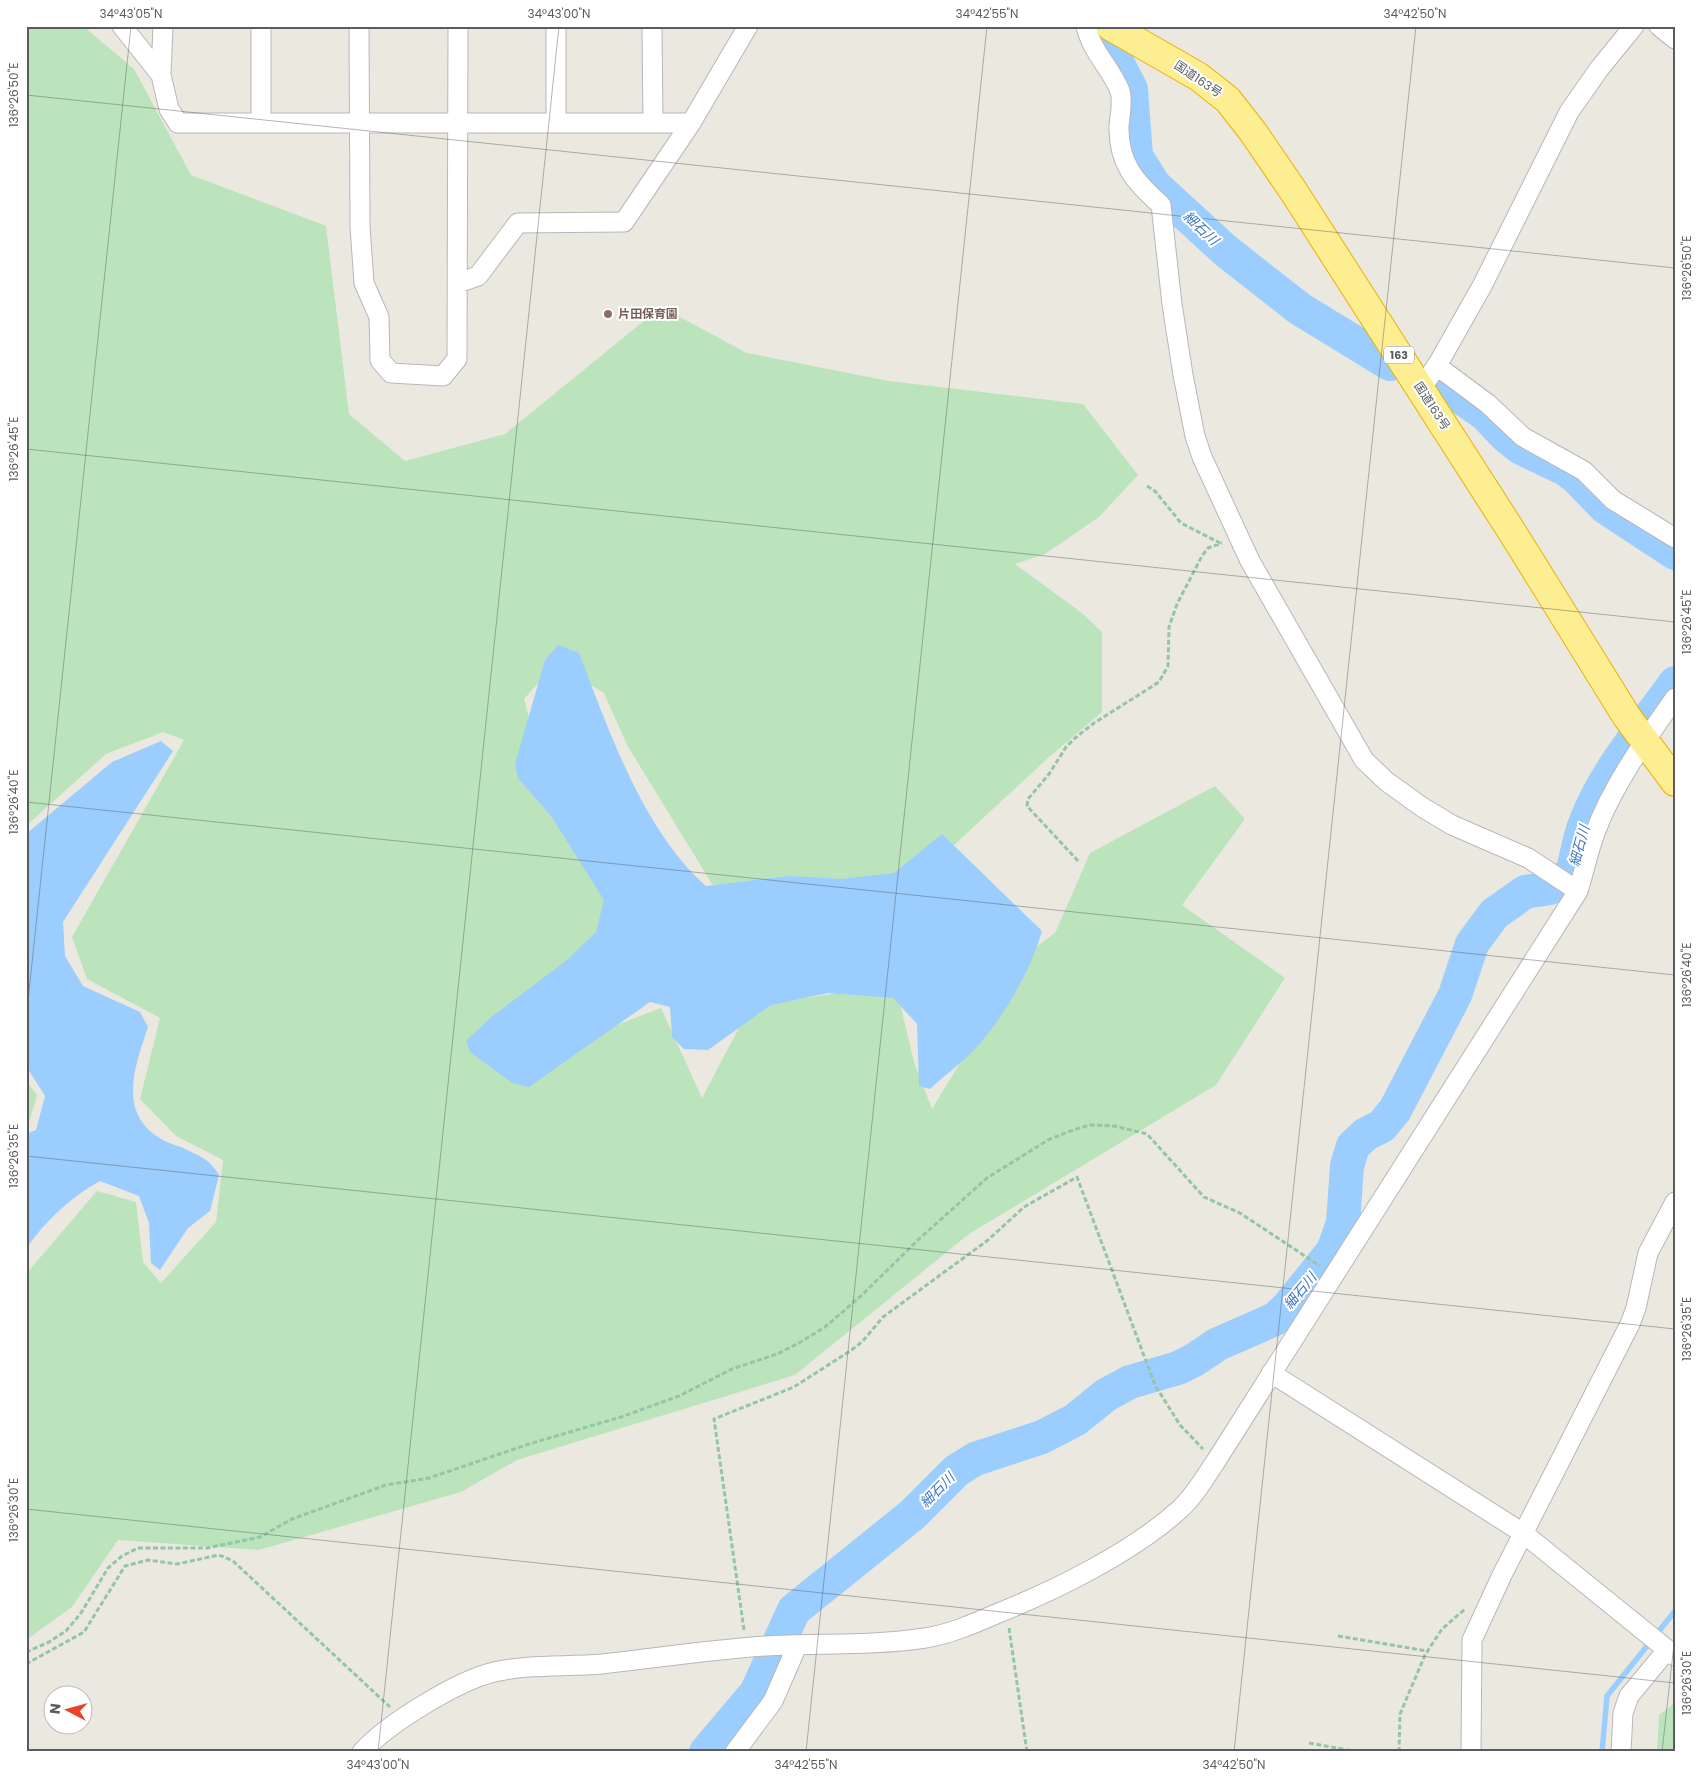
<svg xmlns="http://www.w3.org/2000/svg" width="1701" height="1778" font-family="Poppins,'Noto Sans JP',sans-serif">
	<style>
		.green { fill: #bbe4bd }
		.water { fill: #9bcdff }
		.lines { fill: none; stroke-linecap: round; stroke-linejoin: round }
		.stream { stroke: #9bcdff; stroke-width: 5.5 }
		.river { stroke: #9bcdff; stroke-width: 34 }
		.minor-casing { stroke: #b5b7bc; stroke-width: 21 }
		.trunk-casing { stroke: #eab100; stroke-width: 30 }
		.path { stroke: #94c5a5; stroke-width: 3; stroke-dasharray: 5 2.5; stroke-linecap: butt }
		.minor { stroke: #fff; stroke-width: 19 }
		.trunk { stroke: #feee92; stroke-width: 28 }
		.ticks { fill: none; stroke: #585b60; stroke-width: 1; stroke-opacity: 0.45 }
		.education-dot { fill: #8d6e63; stroke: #fff; stroke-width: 2 }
		.labels { text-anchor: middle; stroke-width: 4; stroke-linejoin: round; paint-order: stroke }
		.shield { fill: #fff; stroke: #8a8c90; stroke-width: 1 }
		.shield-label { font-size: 11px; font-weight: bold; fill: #585b60 }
		.street-label { font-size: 12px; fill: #585b60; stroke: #fff }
		.education-label { font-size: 12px; font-weight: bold; fill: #785e54; stroke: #fff; text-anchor: start }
		.water-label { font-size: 14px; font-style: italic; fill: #3f76c1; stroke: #fff }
		.neatline { fill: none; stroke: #585b60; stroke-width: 2 }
		.ticks-label { font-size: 12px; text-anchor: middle; fill: #585b60 }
	</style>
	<rect width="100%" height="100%" fill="#ebe9df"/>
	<path class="green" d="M26 26H83L134 69 191 175 326 226 349 414 405 461 505 434 661 307 747 353 889 381 1083 404 1138 475 1099 517 1045 554 1015 564 1082 613 1102 632V712L1048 758 913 883 798 902 712 884 627 745 604 693 579 678 546 674 524 699 549 790 629 912 495 1072 661 1008 702 1098 750 1007 842 992 898 995 914 1062 932 1109 966 1053 1010 966 1055 933 1090 853 1215 786 1245 819 1182 905 1285 978 1216 1085 969 1234 795 1375 517 1460 461 1492 259 1550 118 1540 72 1607 26 1640V1274L97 1191 136 1202 143 1262 161 1283 216 1222 223 1160 176 1136 140 1099 160 1018 87 979 72 937 184 740 163 732 106 754 26 826Z
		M26 1081 37 1095 26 1133Z
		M1675 1703V1752H1657L1659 1715Z"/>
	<path class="water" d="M558 645 579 653C609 731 643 830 706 886L790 876 841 879 894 873 942 834 1042 931C1031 970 1004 1017 976 1048 962 1063 945 1075 930 1089L919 1086 917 1024 893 998 828 993 771 1005 708 1050 684 1049 672 1037 670 1007 650 1002 529 1087 512 1083 470 1052 466 1041 490 1018 567 960 596 932 604 900 551 816 518 778 515 764 545 660Z
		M161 741 173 751 63 922 65 956 83 986 140 1012 148 1027C136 1064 117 1110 158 1137 165 1142 175 1145 183 1148 200 1157 208 1157 219 1175L210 1211 188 1228 160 1270 151 1263 149 1223 139 1196 100 1181C71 1197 45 1221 26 1249V1134L36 1130 45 1096 26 1066V834L112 762Z"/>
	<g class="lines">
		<path class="stream" d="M1602 1752 1607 1696 1675 1611"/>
		<path class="river" d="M1109 26 1107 43 1131 89 1136 156 1154 185 1226 251 1300 309 1390 364
			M1445 386 1485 414 1507 437 1521 448 1565 469 1577 478 1605 507 1675 553
			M706 1752 756 1693 794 1610 912 1515 956 1471 975 1459 1042 1437 1075 1420 1106 1395 1130 1382 1178 1368 1194 1360 1218 1344 1275 1319 1288 1307 1333 1251 1343 1223 1347 1166 1353 1146 1366 1134 1382 1126 1395 1110 1455 995 1472 944 1494 914 1525 892 1550 888 1572 873C1577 856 1579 837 1586 821 1606 770 1644 727 1675 683"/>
		<g class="minor-casing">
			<path id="minor" d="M122 26 161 75 169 109 178 123H691
				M261 26V123
				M359 26 360 226 364 283 379 317 380 360 391 373 443 376 457 359 458 26
				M556 26V123
				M652 26 653 123
				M1086 26C1091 51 1111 68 1120 91 1123 101 1120 116 1119 126 1118 163 1135 182 1161 205L1172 304 1183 375 1195 436 1202 457 1250 561 1364 760 1386 781 1422 807 1452 825 1528 858 1578 891
				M1659 26 1675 39
				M161 75 163 26
				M458 283 478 276 518 223 624 222 691 123 748 26
				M1437 366 1488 404 1523 437 1584 471 1613 500 1675 538
				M1421 389 1439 362 1482 286 1569 112 1599 69 1634 26
				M1271 1373 1523 1533 1675 1656
				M362 1752C387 1724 457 1681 494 1672 528 1664 566 1667 602 1664 656 1658 710 1650 765 1646 818 1643 872 1646 925 1638 950 1634 973 1624 996 1614 1056 1590 1131 1553 1179 1510 1194 1497 1205 1477 1216 1461L1578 891C1584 872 1588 852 1595 833 1612 786 1646 739 1675 698
				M735 1752 773 1701 797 1646
				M1471 1752 1472 1640 1502 1575 1630 1324 1636 1308 1648 1253 1675 1202
				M1621 1752 1623 1713 1629 1696 1667 1650"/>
		</g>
		<g class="trunk-casing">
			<path id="trunk" d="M1110 26 1199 77 1228 100 1253 132 1294 192 1514 535 1627 717 1675 782"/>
		</g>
		<path class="path" d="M1147 486 1155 491 1181 523 1220 543
			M1078 861 1027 806 1028 799 1049 774 1066 747 1075 738 1094 723 1159 682 1168 666 1169 627 1177 604 1202 556 1208 548 1222 543
			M1009 1628 1027 1752
			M744 1630 714 1419 794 1387 850 1351 862 1342 883 1317 988 1240 1024 1207 1077 1177 1155 1385 1180 1425 1203 1449
			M1338 1636 1427 1651
			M26 1652 49 1642 66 1631 81 1613 108 1568 122 1556 138 1548H207L260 1537 292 1519 386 1485 429 1478 529 1444 621 1417 679 1396 732 1369 777 1354 799 1343 825 1327 862 1295 919 1239 987 1178 1048 1140 1073 1130 1090 1125 1114 1126 1147 1134 1204 1197 1240 1213 1320 1266
			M26 1664 84 1632 125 1566 148 1560 177 1564 219 1555 233 1561 390 1707
			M1309 1743 1359 1752
			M1399 1752 1400 1714 1425 1655 1442 1629 1465 1609"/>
		<use href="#minor" class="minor"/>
		<use href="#trunk" class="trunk"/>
	</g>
	<path class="ticks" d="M26 95 1675 268M26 449 1675 622M26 802 1675 975M26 1020 131 26M26 1156 1675 1329M26 1509 1675 1683M378 1752 559 26M806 1752 987 26M1234 1752 1416 26M1662 1752 1675 1635"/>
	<circle class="education-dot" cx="608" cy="314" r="5"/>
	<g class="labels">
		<rect class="shield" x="1384" y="346.5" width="30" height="17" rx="4"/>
		<g class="shield-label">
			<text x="1399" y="359">163</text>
		</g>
		<g class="street-label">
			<text transform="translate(1198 79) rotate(34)" y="4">国道163号</text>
			<text transform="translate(1432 406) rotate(57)" y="4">国道163号</text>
		</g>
		<g class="education-label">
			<text x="618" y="318">片田保育園</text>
		</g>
		<g class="water-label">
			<text transform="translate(1201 228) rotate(43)" y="5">細石川</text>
			<text transform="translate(1579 846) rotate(-75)" y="5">細石川</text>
			<text transform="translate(1300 1291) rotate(-50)" y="5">細石川</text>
			<text transform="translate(937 1490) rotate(-45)" y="5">細石川</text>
		</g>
	</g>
	<rect width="1701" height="1778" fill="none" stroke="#ffffff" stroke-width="55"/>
	<g transform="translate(68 1710) rotate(276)"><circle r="24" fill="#ffffff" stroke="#bcbdbf"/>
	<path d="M0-4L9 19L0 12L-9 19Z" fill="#e84428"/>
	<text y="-8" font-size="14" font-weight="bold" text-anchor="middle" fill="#585b60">N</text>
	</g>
	<rect x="28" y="28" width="1646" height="1722" class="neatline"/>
	<g class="ticks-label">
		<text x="131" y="18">34°43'05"N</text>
		<text x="559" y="18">34°43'00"N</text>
		<text x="987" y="18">34°42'55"N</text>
		<text x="1415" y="18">34°42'50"N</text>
		<text transform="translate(14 95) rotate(-90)" y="4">136°26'50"E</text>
		<text transform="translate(1687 268) rotate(-90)" y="4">136°26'50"E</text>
		<text transform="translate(14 449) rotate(-90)" y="4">136°26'45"E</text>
		<text transform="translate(1687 622) rotate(-90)" y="4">136°26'45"E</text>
		<text transform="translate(14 802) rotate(-90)" y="4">136°26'40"E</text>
		<text transform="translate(1687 975) rotate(-90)" y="4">136°26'40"E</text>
		<text transform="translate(14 1156) rotate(-90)" y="4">136°26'35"E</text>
		<text transform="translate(1687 1329) rotate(-90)" y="4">136°26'35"E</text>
		<text transform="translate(14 1510) rotate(-90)" y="4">136°26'30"E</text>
		<text transform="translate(1687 1683) rotate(-90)" y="4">136°26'30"E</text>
		<text x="378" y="1769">34°43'00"N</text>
		<text x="806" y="1769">34°42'55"N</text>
		<text x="1234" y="1769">34°42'50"N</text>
	</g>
</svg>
